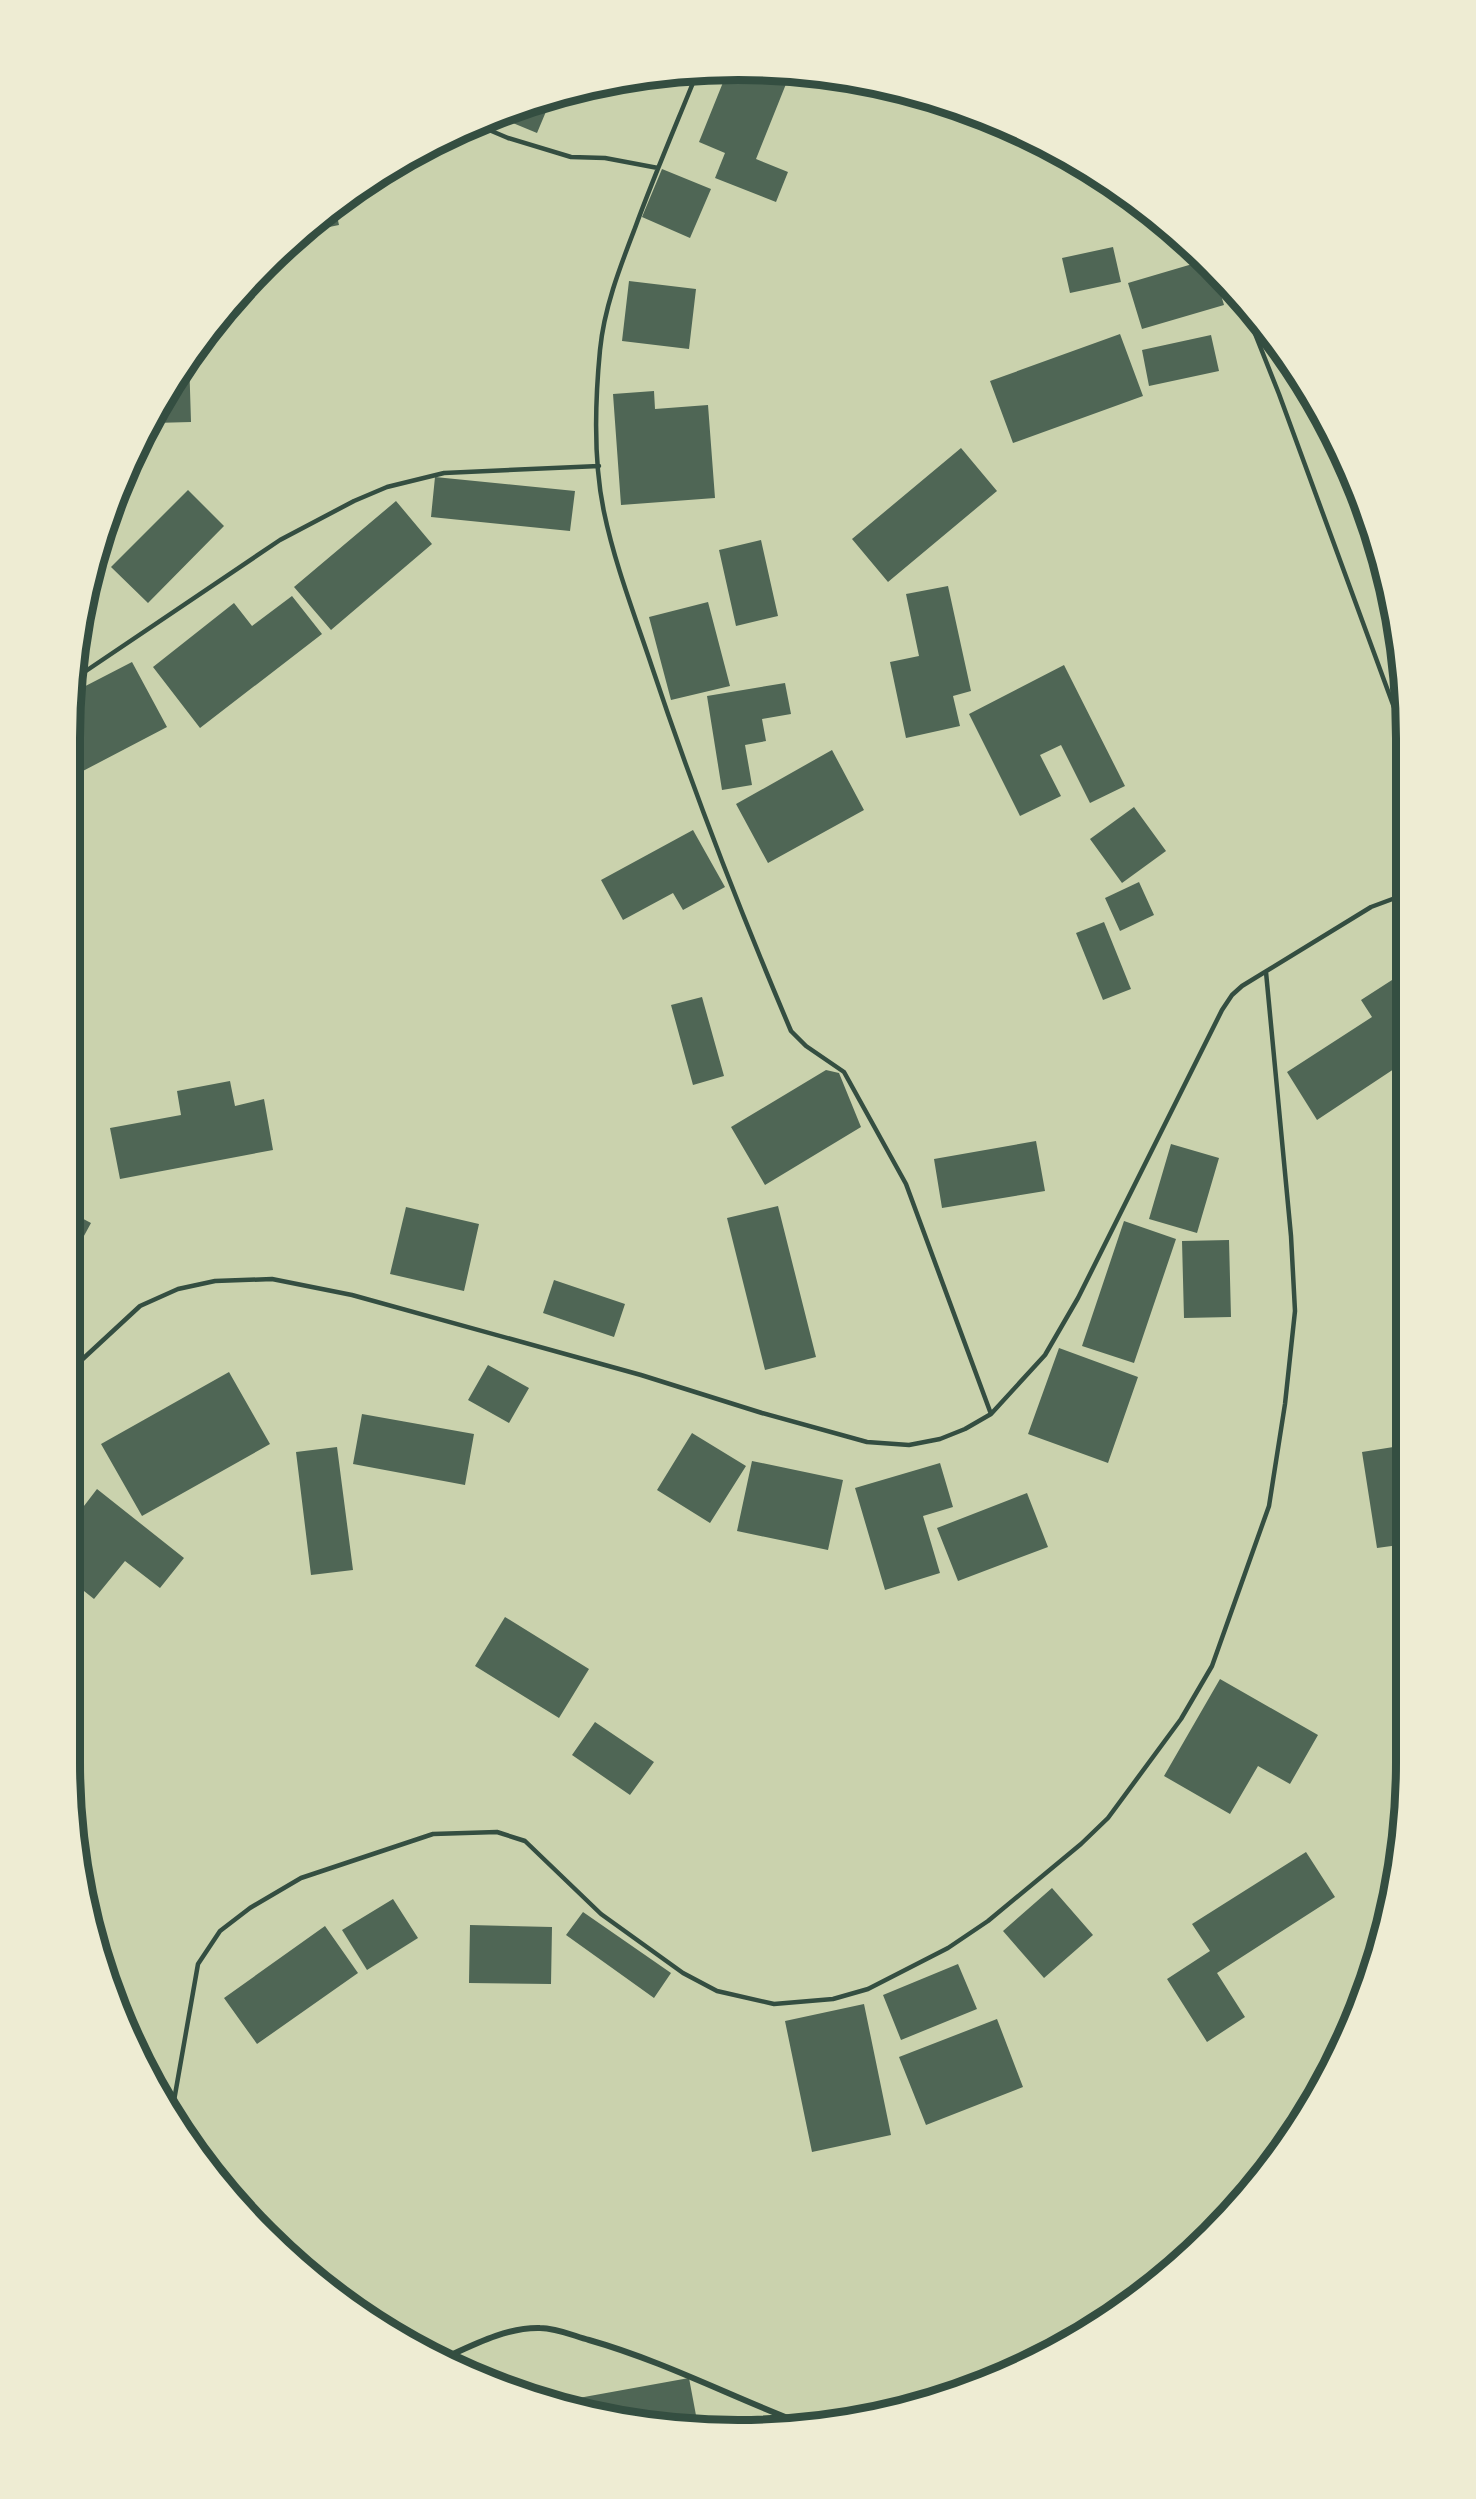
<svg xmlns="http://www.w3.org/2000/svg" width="1476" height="2499" font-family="Mulish,sans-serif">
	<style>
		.green { fill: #cad2ad }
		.building { fill: #4f6655 }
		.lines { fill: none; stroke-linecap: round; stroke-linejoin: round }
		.service { stroke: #344e41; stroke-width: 4.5 }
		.minor { stroke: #344e41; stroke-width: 6 }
		.rim { fill: none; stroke: #344e41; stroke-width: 8 }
	</style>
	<rect width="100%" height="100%" fill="#e9edc9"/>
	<path class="green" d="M738 69 868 82 994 120 1109 182 1211 265 1317 403 1372 523 1406 694V1805L1371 1976 1294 2132 1241 2202 1146 2292 1072 2341 953 2394 781 2429 651 2424 565 2407 442 2361 366 2317 265 2234 207 2168 138 2057 104 1976 75 1849 70 694 105 523 182 367 265 265 366 182 482 120 607 82Z"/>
	<path class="building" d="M738 69 790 74 756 159 788 172 776 202 715 178 725 153 699 142 728 70Z
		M545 101 550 102 537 133 496 116Z
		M662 169 711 189 690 238 642 217Z
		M335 207 339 225 305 232Z
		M1113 247 1121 282 1070 293 1062 258Z
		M1206 260 1213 268 1224 305 1142 329 1128 283Z
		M629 281 696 289 689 349 622 341Z
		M1120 334 1143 396 1013 443 990 381Z
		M1211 335 1219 371 1149 386 1142 350Z
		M189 358 191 422 154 423 182 367Z
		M654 391 655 409 708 405 715 498 621 505 613 394Z
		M961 448 997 491 888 582 852 539Z
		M1345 465 1372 523 1377 552 1374 554 1335 470Z
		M435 477 575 491 570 531 431 517Z
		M188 490 224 526 148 603 111 567Z
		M396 501 432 544 331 630 294 587Z
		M761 540 778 616 736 626 719 550Z
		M948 586 971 691 953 696 960 726 906 738 890 662 919 656 906 594Z
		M292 596 322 634 200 728 153 667 234 603 252 626Z
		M708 602 730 686 671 700 649 617Z
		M132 662 167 727 81 772 71 753 70 694Z
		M1064 665 1125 786 1090 803 1061 745 1040 755 1061 796 1020 816 969 714Z
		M785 683 791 714 762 719 766 741 745 745 752 785 722 790 707 696Z
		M832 750 864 810 768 863 736 804Z
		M1134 807 1166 851 1122 883 1090 839Z
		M693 830 725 887 683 910 673 893 623 920 601 880Z
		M1139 882 1154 915 1120 931 1105 898Z
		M1104 922 1131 989 1103 1000 1076 933Z
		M1406 971V1061L1317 1120 1287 1072 1372 1017 1361 1000Z
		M702 997 724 1076 693 1085 671 1005Z
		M826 1070 839 1073 861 1127 765 1185 731 1127Z
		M230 1081 235 1106 264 1099 273 1150 120 1179 110 1128 181 1115 177 1091Z
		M1036 1141 1045 1191 942 1208 934 1159Z
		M1171 1144 1219 1158 1197 1233 1149 1219Z
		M778 1206 816 1357 765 1370 727 1218Z
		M406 1207 479 1224 464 1291 390 1274Z
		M72 1213 91 1223 73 1256V1248Z
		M1124 1221 1176 1239 1134 1363 1082 1346Z
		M1229 1240 1231 1317 1184 1318 1182 1241Z
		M554 1280 625 1304 614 1337 543 1313Z
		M1059 1348 1138 1377 1108 1463 1028 1434Z
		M488 1365 529 1388 509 1423 468 1400Z
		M229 1372 270 1444 142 1516 101 1444Z
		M362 1414 474 1434 465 1485 353 1464Z
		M692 1433 746 1466 710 1523 657 1490Z
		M1406 1445V1544L1377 1548 1362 1452Z
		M337 1447 353 1570 311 1575 296 1452Z
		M752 1461 843 1480 828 1550 737 1531Z
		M940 1463 953 1507 923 1516 940 1573 885 1590 855 1488Z
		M97 1489 184 1558 160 1588 125 1561 94 1599 74 1583V1519Z
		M1027 1493 1048 1547 958 1581 937 1528Z
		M505 1617 589 1669 559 1718 475 1666Z
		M1220 1679 1318 1735 1290 1784 1258 1766 1230 1814 1164 1776Z
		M595 1722 654 1762 630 1795 572 1755Z
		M1306 1852 1335 1897 1217 1973 1245 2017 1207 2042 1167 1979 1210 1951 1192 1924Z
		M1052 1888 1093 1935 1044 1978 1003 1931Z
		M393 1899 418 1938 367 1970 342 1930Z
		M583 1912 671 1973 654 1998 566 1935Z
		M470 1925 552 1927 551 1984 469 1983Z
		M325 1926 358 1973 257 2044 224 1998Z
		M958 1964 977 2009 901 2040 883 1995Z
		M864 2004 891 2135 812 2152 785 2021Z
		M997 2019 1023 2087 926 2125 899 2057Z
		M689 2378 698 2426 651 2424 575 2409 573 2399Z"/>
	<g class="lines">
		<path class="service" d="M697 73C676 125 654 176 635 228 620 267 604 308 600 350 595 402 593 460 604 512 615 565 635 616 652 667 693 790 740 911 791 1031L806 1046 844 1072 906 1184 991 1414
			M475 124 508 138 571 157 605 158 658 168
			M1246 311 1279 394 1406 740
			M74 679 280 540 354 501 387 487 444 473 599 466
			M73 1368 140 1306 178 1289 215 1281 272 1279 352 1295 641 1375 762 1413 867 1442 909 1445 940 1439 965 1429 991 1414 1045 1355 1078 1298 1222 1010 1232 995 1242 986 1371 907 1406 894
			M172 2112 198 1964 220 1931 250 1908 301 1878 433 1834 497 1832 525 1841 601 1914 683 1973 717 1991 774 2004 833 1999 868 1989 948 1948 988 1921 1081 1844 1108 1818 1181 1719 1212 1666 1269 1506 1285 1404 1295 1311 1291 1236 1266 972"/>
		<path class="minor" d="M440 2360C471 2346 506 2327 540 2328 557 2328 574 2336 589 2340 663 2361 732 2397 803 2424"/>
	</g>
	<path d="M0 0H1476V2499H0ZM738 80H738A658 658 0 0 1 1396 738V1762A658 658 0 0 1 738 2420H738A658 658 0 0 1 80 1762V738A658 658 0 0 1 738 80Z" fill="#eeecd3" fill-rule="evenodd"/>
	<path class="rim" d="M738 80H738A658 658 0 0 1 1396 738V1762A658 658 0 0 1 738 2420H738A658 658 0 0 1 80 1762V738A658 658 0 0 1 738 80Z"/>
</svg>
